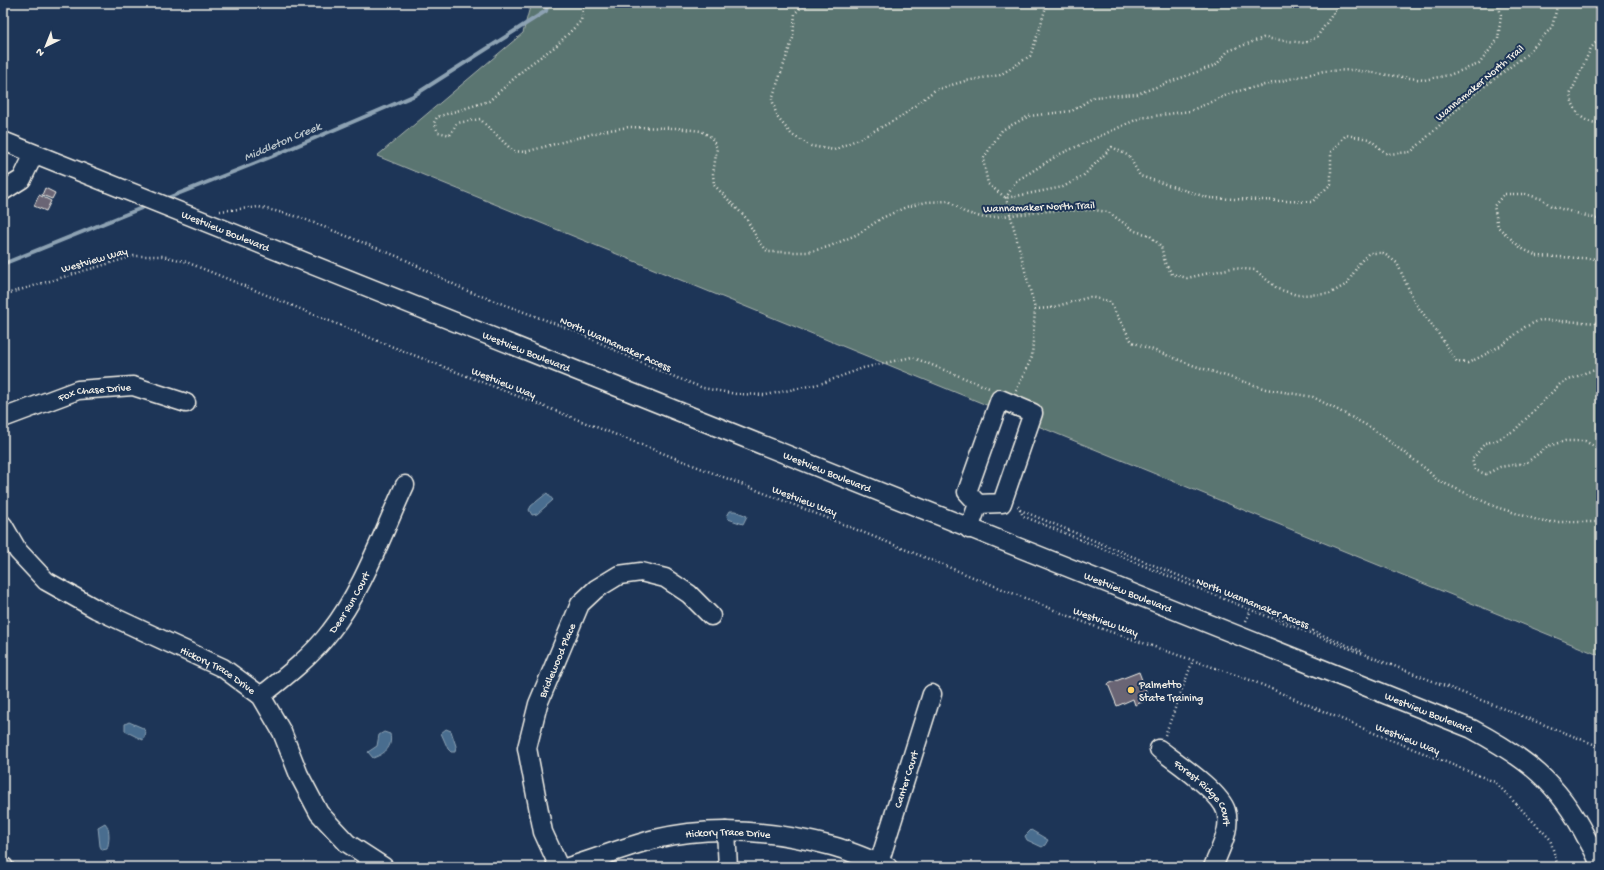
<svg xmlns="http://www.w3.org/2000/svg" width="1604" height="870" font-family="'Gochi Hand',sans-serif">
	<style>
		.green { fill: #5a7471; stroke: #a7b2ac }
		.water { fill: #486d8f; stroke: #8da2b3 }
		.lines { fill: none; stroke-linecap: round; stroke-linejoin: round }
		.stream { stroke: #8da2b3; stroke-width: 4 }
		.building { fill: #6a6575; stroke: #f4f1e8 }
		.minor-casing { stroke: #f4f1e8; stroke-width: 21 }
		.path { stroke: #f4f1e8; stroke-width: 2.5; stroke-dasharray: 1 3; stroke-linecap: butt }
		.minor { stroke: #1d3557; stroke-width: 18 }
		.poi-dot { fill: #ffd166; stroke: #1d3557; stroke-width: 1.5 }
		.labels { text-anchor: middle; stroke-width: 4; stroke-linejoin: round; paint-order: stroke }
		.street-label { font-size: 11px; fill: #f4f1e8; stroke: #1d3557 }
		.poi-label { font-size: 11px; fill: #f4f1e8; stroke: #1d3557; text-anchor: start }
		.water-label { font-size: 12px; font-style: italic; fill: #b8c3c9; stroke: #1d3557 }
	</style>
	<rect width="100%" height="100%" fill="#1d3557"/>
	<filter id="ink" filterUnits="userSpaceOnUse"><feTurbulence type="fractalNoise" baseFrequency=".025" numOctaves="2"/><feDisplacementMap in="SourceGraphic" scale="8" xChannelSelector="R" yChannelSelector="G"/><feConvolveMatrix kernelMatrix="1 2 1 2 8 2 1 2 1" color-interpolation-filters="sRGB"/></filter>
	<g filter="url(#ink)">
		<path class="green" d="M531 3H1601V656L377 156 523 33Z"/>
		<path class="water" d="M547 493 553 500 537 514 532 515 529 510 531 506Z
			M730 511H735L747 516 743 524 728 519 727 516Z
			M129 722 143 728 146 733 143 740 125 731V724Z
			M446 729 451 731 456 746 455 752H451L448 749 441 733Z
			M384 732 390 734C393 748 384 754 373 758L368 752 377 746 379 735Z
			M105 823C111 829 109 843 107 849L102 850 100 846 98 827Z
			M1031 830 1048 840 1045 845 1042 847 1027 840 1025 836Z"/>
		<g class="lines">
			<path class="stream" d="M165 199 273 156 413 96 546 11 548 3
				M3 264 149 205"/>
		</g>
		<path class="building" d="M45 188 55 193 52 199 42 195Z
			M39 195 51 201 46 211 34 206Z
			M1139 672 1149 699 1135 705 1133 699 1117 706 1108 684Z"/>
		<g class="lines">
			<g class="minor-casing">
				<g id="minor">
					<path id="s1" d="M3 141 1472 729C1526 758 1558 782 1586 837 1591 846 1598 856 1600 867"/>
					<path d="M3 191 22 179 34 154"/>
					<path id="s2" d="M3 418 78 390 133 386 186 403"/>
					<path id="s3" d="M3 525 18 551 46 581 96 609 223 668 261 696 282 732 299 775 319 813 347 843 384 867"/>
					<path d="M969 529 978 504 967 492 1000 399 1033 413 1002 503 978 504"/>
					<path id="s4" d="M261 696C285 677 311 657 330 632 362 592 383 532 405 485"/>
					<path id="s5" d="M1159 749C1176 762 1221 792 1226 811 1232 829 1219 851 1213 867"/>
					<path d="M726 831 728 867"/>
					<path id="s6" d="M879 863 932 694"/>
					<path d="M3 867H4"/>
					<path id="s7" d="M559 867 543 832 527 748 538 704 580 604 596 589 619 575 641 572 665 578 689 594 711 616"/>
					<path id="s8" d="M568 867C597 858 625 847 655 839 712 825 775 831 832 846 851 851 870 860 888 867"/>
				</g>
			</g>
			<path class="path" d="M584 3 581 21 556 46 529 65 489 101 437 117 434 123 438 132 450 135 457 123 480 119 513 151 525 152 603 131 629 127 676 128 701 131 711 137 717 148 713 174 714 185 746 218 758 240 768 252H808L828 247 858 234 882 218 906 207 927 202 949 201 964 212 984 218 1049 211 1094 210 1108 212 1135 231 1149 235 1161 246 1165 263 1172 274 1187 278 1232 268 1255 270 1278 289 1297 295 1329 294 1347 284 1360 262 1369 253H1383L1397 263 1415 303 1438 333 1457 362 1468 363 1486 354 1502 345 1525 327 1540 320 1601 323
				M806 3 795 13 793 38 772 99 777 117 792 135 811 146 834 150 865 136 902 116 935 90 965 81 1000 75 1030 56 1039 31 1047 3
				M1340 3 1317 37 1305 43 1263 38 1228 51 1216 65 1137 94 1094 97 1072 111 1029 116 1002 130 983 159 988 184 1006 198 1063 187 1083 176 1112 147 1129 156 1140 176 1209 198 1312 202 1331 184V152L1346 135 1369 139 1387 154 1411 152 1468 99 1527 54 1552 27 1558 3
				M1601 37 1591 48 1570 95C1575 112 1581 123 1601 123
				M220 211 259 207 299 217 404 259 465 290 575 331 655 369 703 388 736 394 766 395 823 383 863 368 912 357 989 388
				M1601 220 1551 206 1542 199 1525 194H1504L1494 206 1498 227 1521 248 1537 256 1601 259
				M3 295 134 256H162L184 261 378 341 840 523 1091 625 1253 681 1369 731 1495 782 1550 839 1558 867
				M1035 309 1050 308 1090 297 1109 301 1132 342 1195 366 1266 389 1313 397 1370 427 1426 469 1437 480 1496 507 1544 522H1601
				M1601 369 1587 372 1560 384 1515 430 1495 441 1485 443 1472 460 1475 470 1486 474 1500 467 1526 463 1548 446 1565 441H1585L1601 450
				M1016 391 1032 357 1035 309 1006 198 1015 182 1058 155 1140 118 1190 111 1234 92 1324 71 1353 70 1424 80 1449 75 1479 64 1498 39 1501 15 1498 3
				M1018 506 1023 516 1251 610 1601 747
				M1020 510 1361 651
				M1246 621 1251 610
				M1165 735 1193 660"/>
			<use href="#minor" class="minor"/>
		</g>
	</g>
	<circle class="poi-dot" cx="1131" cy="690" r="4"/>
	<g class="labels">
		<g class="street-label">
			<text transform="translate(1479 82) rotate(-40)" y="4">Wannamaker North Trail</text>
			<text transform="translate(1039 206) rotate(-2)" y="4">Wannamaker North Trail</text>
			<text dy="4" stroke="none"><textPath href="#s1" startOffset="240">Westview Boulevard</textPath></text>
			<text transform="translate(94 259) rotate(-16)" y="4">Westview Way</text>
			<text transform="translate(616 343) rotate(24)" y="4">North Wannamaker Access</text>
			<text dy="4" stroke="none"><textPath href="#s1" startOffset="564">Westview Boulevard</textPath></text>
			<text transform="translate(504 382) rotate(22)" y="4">Westview Way</text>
			<text dy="4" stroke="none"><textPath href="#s2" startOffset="96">Fox Chase Drive</textPath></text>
			<text dy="4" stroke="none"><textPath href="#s1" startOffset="888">Westview Boulevard</textPath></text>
			<text transform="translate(805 500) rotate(21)" y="4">Westview Way</text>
			<text dy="4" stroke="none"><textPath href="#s1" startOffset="1212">Westview Boulevard</textPath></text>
			<text dy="4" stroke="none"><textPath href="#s4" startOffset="130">Deer Run Court</textPath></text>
			<text transform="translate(1253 602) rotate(22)" y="4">North Wannamaker Access</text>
			<text transform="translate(1106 621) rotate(20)" y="4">Westview Way</text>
			<text dy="4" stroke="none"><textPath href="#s7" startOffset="217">Bridlewood Place</textPath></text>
			<text dy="4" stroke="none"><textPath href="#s3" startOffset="265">Hickory Trace Drive</textPath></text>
			<text dy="4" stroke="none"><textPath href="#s1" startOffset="1536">Westview Boulevard</textPath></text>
			<text transform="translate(1408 738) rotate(22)" y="4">Westview Way</text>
			<text dy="4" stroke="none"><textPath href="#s6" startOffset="88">Canter Court</textPath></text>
			<text dy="4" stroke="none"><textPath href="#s5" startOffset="64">Forest Ridge Court</textPath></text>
			<text dy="4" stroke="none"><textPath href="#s8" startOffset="165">Hickory Trace Drive</textPath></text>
		</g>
		<g class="poi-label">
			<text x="1139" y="688">Palmetto<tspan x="1139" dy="13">State Training</tspan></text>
		</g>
		<g class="water-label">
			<text transform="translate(282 141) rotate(-23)" y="4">Middleton Creek</text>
		</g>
	</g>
	<rect width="1604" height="870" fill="none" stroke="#1d3557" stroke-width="16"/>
	<rect x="8" y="8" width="1588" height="854" fill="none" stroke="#f4f1e8" stroke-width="1.5" filter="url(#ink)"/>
	<g transform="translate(46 46) rotate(223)" stroke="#1d3557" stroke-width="3" paint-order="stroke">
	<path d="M0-3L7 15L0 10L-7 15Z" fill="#f4f1e8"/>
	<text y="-6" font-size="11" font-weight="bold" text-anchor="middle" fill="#f4f1e8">N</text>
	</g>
</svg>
